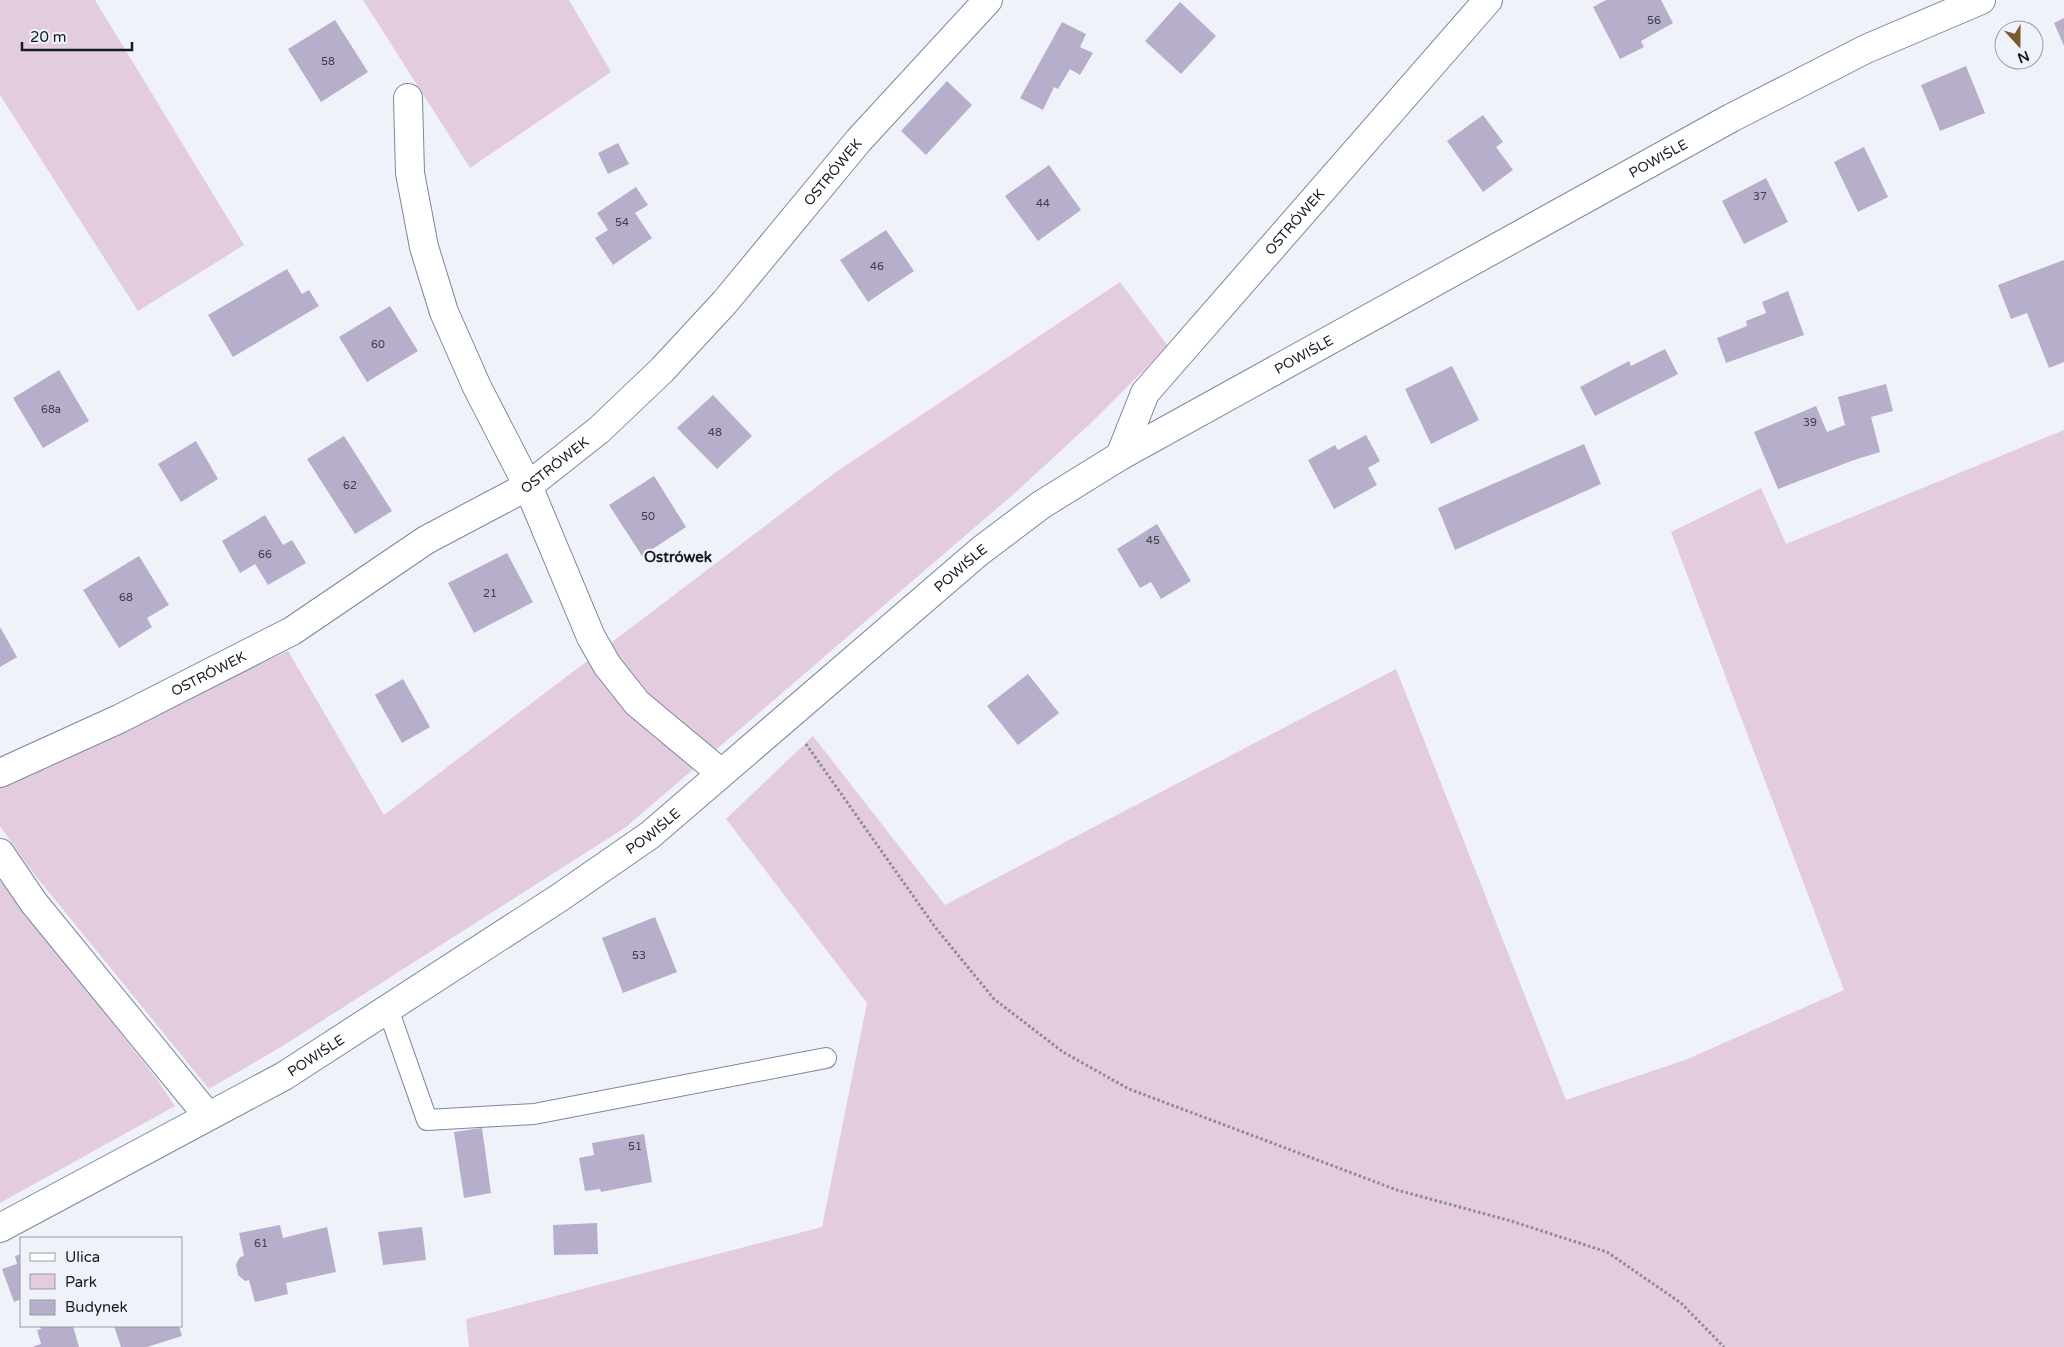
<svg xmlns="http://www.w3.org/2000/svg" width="2064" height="1347" font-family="'Varela Round',sans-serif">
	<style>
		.green { fill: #e4ccdf }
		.building { fill: #b6aecb }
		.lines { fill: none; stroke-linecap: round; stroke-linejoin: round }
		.lane-casing { stroke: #7987a5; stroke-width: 22 }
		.street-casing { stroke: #7987a5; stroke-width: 30 }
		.path { stroke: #888c94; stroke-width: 3; stroke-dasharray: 2.5 2.5; stroke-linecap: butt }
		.lane { stroke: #fff; stroke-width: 20 }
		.street { stroke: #fff; stroke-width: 28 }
		.labels { text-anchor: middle; stroke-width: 4; stroke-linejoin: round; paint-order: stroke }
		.number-label { font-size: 11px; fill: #3c3e4e }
		.street-label { font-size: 14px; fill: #141924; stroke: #eff3f9 }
		.neighbourhood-label { font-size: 15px; font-weight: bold; fill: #141924; stroke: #eff3f9 }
	</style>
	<rect width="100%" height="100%" fill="#eff3f9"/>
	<path class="green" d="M0 0H95L244 245 138 311 0 95Z
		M363 0H569L611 72 470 168Z
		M1120 282 1168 346 1092 422 1016 492 626 827 281 1047 209 1089 30 869 0 826V786L288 651 384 815 836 472Z
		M2064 430V1347H469L466 1319 822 1227 867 1003 726 819 813 736 945 905 1396 669 1566 1100 1685 1060 1844 990 1671 532 1761 488 1786 544Z
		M0 880 156 1078 175 1106 0 1203Z"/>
	<path class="building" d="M1606 0H1661L1673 23 1641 41 1644 47 1620 59 1593 7Z
		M1180 2 1216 36 1181 74 1145 41Z
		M2064 18V46L2054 23Z
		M335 20 368 72 321 102 288 49Z
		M1062 22 1086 34 1080 47 1093 53 1080 75 1070 69 1058 89 1054 87 1043 110 1020 98Z
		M1966 66 1985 113 1940 131 1921 85Z
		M947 81 972 105 926 155 901 131Z
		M1483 115 1503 142 1496 147 1513 170 1483 192 1447 141Z
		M618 143 629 164 608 174 598 153Z
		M1864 147 1888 197 1858 212 1834 162Z
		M1049 165 1081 210 1038 241 1005 196Z
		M1766 178 1788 222 1744 244 1722 201Z
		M636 187 648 205 635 213 652 238 613 265 595 238 608 230 597 213Z
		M886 230 914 271 868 302 840 260Z
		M2064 260V362L2049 368 2027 313 2011 319 1998 285Z
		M287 269 302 294 309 290 319 306 233 357 208 315Z
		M1788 291 1804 335 1726 363 1717 338 1747 326 1746 321 1766 313 1762 302Z
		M390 306 418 351 367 382 339 337Z
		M1665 349 1678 374 1595 416 1580 387 1629 361 1631 366Z
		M1452 366 1479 420 1431 444 1405 389Z
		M59 370 89 421 43 448 13 398Z
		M1886 384 1893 411 1871 417 1880 452 1854 460 1778 489 1754 432 1816 406 1827 432 1845 425 1838 397Z
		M713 395 752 436 717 469 677 428Z
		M1366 435 1380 461 1368 468 1377 485 1334 509 1308 460 1335 445 1338 450Z
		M344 436 392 511 355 534 307 459Z
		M196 441 218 479 181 502 158 464Z
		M1584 444 1601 484 1455 550 1438 508Z
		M654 476 686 527 642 556 609 505Z
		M265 515 283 545 292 540 306 563 268 585 255 564 240 573 222 541Z
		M1157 524 1191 581 1161 599 1151 582 1140 588 1117 549Z
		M507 553 533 602 474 633 448 583Z
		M139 556 169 605 147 618 152 627 119 648 83 590Z
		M0 627 17 657 0 667Z
		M1028 674 1059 713 1018 745 987 706Z
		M403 679 430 727 402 743 375 695Z
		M655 917 677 972 623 993 602 938Z
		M482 1128 491 1193 464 1198 454 1132Z
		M644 1134 652 1182 601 1192 600 1189 585 1191 579 1158 594 1155 592 1143Z
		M597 1223 598 1254 554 1255 553 1225Z
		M280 1225 283 1238 327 1227 336 1272 286 1283 288 1294 255 1302 249 1280 245 1281 238 1275 236 1264 240 1257 244 1256 239 1233Z
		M422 1227 426 1260 383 1265 378 1232Z
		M21 1254V1299L14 1302 2 1269 17 1264 15 1256Z
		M40 1326H73L79 1347H32L41 1344 37 1330 41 1329Z
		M114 1326H179L182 1336 147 1347H121Z"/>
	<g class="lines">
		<g class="lane-casing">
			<path id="lane" d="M388 1009 427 1120 534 1114 826 1058"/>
		</g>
		<g class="street-casing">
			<g id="street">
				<path d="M408 98 410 173 424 247 444 312 477 387 528 486 591 637 607 665 637 703 721 773"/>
				<path id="s1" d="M1120 456 1145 393 1488 0"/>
				<path id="s2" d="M0 773 119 719 292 631 426 540 528 486 599 430 662 370 725 302 859 140 988 0"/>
				<path d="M0 853 34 903 208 1116"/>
				<path id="s3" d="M0 1228 284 1076 559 898 650 835 980 551 1041 505 1120 456 1731 118 1866 49 1981 0"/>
			</g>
		</g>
		<path class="path" d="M806 744 935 927 994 999 1063 1052 1129 1089 1397 1190 1511 1221 1607 1252 1681 1303 1724 1347"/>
		<use href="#lane" class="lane"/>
		<use href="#street" class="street"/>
	</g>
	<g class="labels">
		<g class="number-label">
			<text x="1654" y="24">56</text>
			<text x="328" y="65">58</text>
			<text x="1760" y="200">37</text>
			<text x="1043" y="207">44</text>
			<text x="622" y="226">54</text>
			<text x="877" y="270">46</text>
			<text x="378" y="348">60</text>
			<text x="51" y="413">68a</text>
			<text x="1810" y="426">39</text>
			<text x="715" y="436">48</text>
			<text x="350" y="489">62</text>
			<text x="648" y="520">50</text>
			<text x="1153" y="544">45</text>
			<text x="265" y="558">66</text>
			<text x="490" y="597">21</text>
			<text x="126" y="601">68</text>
			<text x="639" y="959">53</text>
			<text x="635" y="1150">51</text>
			<text x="261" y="1247">61</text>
		</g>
		<g class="street-label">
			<text dy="5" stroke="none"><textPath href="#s3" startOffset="1980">POWIŚLE</textPath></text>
			<text dy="5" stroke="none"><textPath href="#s2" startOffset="1041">OSTRÓWEK</textPath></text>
			<text dy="5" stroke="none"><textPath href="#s1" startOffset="295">OSTRÓWEK</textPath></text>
			<text dy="5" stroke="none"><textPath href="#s3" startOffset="1575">POWIŚLE</textPath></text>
			<text dy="5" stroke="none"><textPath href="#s2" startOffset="636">OSTRÓWEK</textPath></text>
			<text dy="5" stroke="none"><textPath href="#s3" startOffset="1170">POWIŚLE</textPath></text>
			<text dy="5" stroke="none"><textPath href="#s2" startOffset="231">OSTRÓWEK</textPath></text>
			<text dy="5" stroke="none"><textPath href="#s3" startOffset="765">POWIŚLE</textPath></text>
			<text dy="5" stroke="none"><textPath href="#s3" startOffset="360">POWIŚLE</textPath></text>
		</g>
		<g class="neighbourhood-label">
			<text x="678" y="562">Ostrówek</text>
		</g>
	</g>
	<rect x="20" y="1237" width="162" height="90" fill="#eff3f9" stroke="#979ca4"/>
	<rect x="30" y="1253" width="25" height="8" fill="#ffffff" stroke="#979ca4"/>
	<text x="65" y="1262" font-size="15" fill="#141924">Ulica</text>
	<rect x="30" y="1274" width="25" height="15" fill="#e4ccdf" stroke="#979ca4"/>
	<text x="65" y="1287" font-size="15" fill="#141924">Park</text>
	<rect x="30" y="1300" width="25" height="15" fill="#b6aecb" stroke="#979ca4"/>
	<text x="65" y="1312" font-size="15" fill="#141924">Budynek</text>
	<g transform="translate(2019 45) rotate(159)"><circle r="24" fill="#eff3f9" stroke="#979ca4"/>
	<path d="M0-4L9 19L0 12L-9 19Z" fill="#795a2f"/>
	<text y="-8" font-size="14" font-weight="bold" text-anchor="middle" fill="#141924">N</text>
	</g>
	<path d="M22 42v8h110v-8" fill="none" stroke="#141924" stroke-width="2.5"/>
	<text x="30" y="42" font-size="15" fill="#141924" stroke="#eff3f9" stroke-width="4" paint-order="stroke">20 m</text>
</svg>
